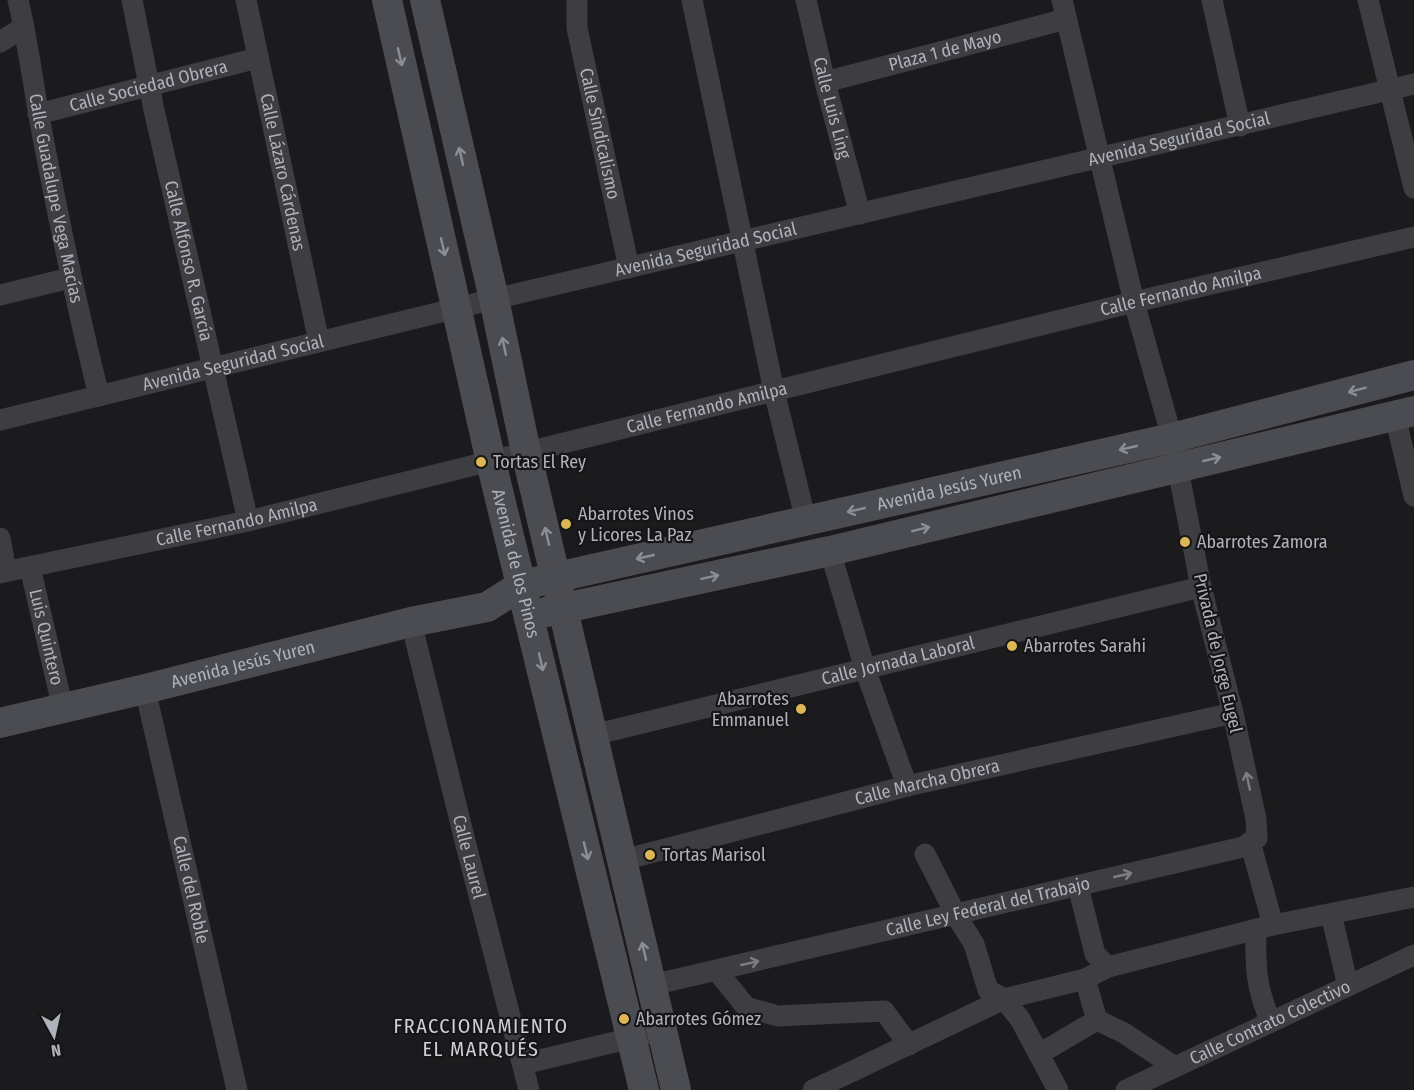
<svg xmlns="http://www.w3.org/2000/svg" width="1414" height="1090" font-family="'Fira Sans Condensed',sans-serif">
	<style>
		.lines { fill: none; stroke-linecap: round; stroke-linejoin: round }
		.street { stroke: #3d3d42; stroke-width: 21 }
		.secondary { stroke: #4b4c51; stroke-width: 30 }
		.oneway { stroke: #8c8e96 }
		.oneway2 { stroke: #7c7d85 }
		.poi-dot { fill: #ddb753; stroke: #161618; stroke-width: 2 }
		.labels { text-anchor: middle; stroke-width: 4.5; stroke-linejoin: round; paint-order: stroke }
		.street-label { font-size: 18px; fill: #afb2bb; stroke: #161618 }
		.poi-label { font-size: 18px; fill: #afb2bb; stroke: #161618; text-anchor: start }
		.neighbourhood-label { font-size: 20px; letter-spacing: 1.5px; fill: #d0d1d7; stroke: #161618 }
	</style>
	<rect width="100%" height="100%" fill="#1b1b1d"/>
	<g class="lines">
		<g class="street">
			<path id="s1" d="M18 0C28 42 33 84 41 127 58 217 77 307 99 396"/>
			<path id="s2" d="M132 0 154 110 248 521"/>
			<path id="s3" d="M246 0 319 342"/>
			<path id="s4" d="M577 0V28L629 268"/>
			<path d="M692 0 774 391 806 521"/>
			<path id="s5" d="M806 0 825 82 860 214"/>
			<path d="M1212 0 1240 126"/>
			<path d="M1368 0 1414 188"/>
			<path d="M0 42 24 27"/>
			<path id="s6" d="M825 82 1066 19"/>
			<path id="s7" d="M38 114 258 58"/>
			<path d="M0 295 70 278"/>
			<path d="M1395 416 1414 496"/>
			<path id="s8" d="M0 420 494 299 1414 84"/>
			<path d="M0 538 6 571"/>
			<path d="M830 551 865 669 907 786"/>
			<path id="s9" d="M30 567 63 709"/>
			<path id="s10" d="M0 573 248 521 1134 302 1414 237"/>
			<path id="s11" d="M411 622 466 845 529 1090"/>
			<path id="s12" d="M145 689 237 1090"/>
			<path id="s13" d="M593 735 1201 587"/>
			<path d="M1250 842 1273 925"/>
			<path d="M925 854 956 915 974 944 988 990 1004 999 1020 1019 1058 1090"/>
			<path id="s14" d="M623 860 907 786 1233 713"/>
			<path d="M1078 886 1095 954 1108 967"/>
			<path d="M1331 914 1348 986"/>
			<path d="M1256 929C1255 965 1256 989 1271 1022"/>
			<path d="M717 971 746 1007 778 1016 884 1011 909 1045"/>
			<path d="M1085 979 1097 1020 1124 1033 1175 1067"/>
			<path id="s15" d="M652 985 1243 847 1257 838 1256 819 1233 713 1201 587 1172 438 1134 302 1062 0"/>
			<path d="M1039 1054 1097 1020"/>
			<path d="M523 1064 644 1035"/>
			<path d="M813 1090 1004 999 1085 979 1108 967 1273 925 1414 897"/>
			<path id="s16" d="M1126 1090 1414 955"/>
		</g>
		<g class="secondary">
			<path id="s17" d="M387 0 491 462 644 1090"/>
			<path d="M425 0 494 299 526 452 676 1090"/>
			<path d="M546 612 830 551 1414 411"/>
			<path id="s18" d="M0 723 145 689 411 622 487 607 522 585 1172 438 1414 375"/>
		</g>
	</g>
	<defs><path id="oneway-shaft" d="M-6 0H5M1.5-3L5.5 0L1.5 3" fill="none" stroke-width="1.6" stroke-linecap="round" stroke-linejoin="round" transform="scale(1.5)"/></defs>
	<g class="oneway">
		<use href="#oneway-shaft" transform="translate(400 57) rotate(77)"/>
		<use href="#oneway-shaft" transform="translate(461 156) rotate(-103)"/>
		<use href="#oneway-shaft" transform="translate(443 247) rotate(77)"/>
		<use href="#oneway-shaft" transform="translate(504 346) rotate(-102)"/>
		<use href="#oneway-shaft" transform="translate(1357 390) rotate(165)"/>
		<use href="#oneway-shaft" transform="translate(1128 448) rotate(167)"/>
		<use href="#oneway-shaft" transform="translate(1212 459) rotate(-13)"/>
		<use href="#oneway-shaft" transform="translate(856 510) rotate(167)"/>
		<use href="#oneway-shaft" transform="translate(921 529) rotate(-14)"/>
		<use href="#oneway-shaft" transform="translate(547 536) rotate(-103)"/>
		<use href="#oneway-shaft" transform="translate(645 557) rotate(167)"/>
		<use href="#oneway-shaft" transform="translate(710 577) rotate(-12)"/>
		<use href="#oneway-shaft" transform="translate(541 662) rotate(77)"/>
		<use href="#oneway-shaft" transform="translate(586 851) rotate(76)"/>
		<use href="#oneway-shaft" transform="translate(644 951) rotate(-103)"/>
	</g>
	<g class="oneway2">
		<use href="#oneway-shaft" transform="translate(1248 781) rotate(-102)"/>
		<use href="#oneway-shaft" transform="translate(1123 875) rotate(-13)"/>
		<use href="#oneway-shaft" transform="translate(750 963) rotate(-13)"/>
	</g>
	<g class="poi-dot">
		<circle cx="481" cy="462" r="6"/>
		<circle cx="566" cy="524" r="6"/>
		<circle cx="1185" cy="542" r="6"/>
		<circle cx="1012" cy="646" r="6"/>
		<circle cx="801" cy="709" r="6"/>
		<circle cx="650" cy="855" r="6"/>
		<circle cx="624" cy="1019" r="6"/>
	</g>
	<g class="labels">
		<g class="street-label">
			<text dy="6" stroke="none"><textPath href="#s6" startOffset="124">Plaza 1 de Mayo</textPath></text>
			<text dy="6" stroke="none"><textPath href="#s7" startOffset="114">Calle Sociedad Obrera</textPath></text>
			<text dy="6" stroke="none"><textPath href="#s5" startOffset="111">Calle Luis Ling</textPath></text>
			<text dy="6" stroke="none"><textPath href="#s4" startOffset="136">Calle Sindicalismo</textPath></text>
			<text dy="6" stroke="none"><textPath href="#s8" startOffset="1212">Avenida Seguridad Social</textPath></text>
			<text dy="6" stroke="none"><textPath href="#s3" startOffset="176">Calle Lázaro Cárdenas</textPath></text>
			<text dy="6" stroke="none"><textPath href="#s1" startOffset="202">Calle Guadalupe Vega Macías</textPath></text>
			<text dy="6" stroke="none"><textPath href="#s8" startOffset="726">Avenida Seguridad Social</textPath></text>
			<text dy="6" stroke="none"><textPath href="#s2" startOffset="267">Calle Alfonso R. García</textPath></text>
			<text dy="6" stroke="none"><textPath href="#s10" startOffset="1214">Calle Fernando Amilpa</textPath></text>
			<text dy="6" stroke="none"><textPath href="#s8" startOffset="240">Avenida Seguridad Social</textPath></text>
			<text dy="6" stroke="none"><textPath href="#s10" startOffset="726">Calle Fernando Amilpa</textPath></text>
			<text dy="6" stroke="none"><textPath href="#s18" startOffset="980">Avenida Jesús Yuren</textPath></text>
			<text dy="6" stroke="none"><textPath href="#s10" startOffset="242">Calle Fernando Amilpa</textPath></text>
			<text dy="6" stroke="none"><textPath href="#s17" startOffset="578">Avenida de los Pinos</textPath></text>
			<text dy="6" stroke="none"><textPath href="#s9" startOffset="72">Luis Quintero</textPath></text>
			<text transform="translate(1218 653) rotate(77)" y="6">Privada de Jorge Eugel</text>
			<text dy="6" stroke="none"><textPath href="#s13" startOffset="314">Calle Jornada Laboral</textPath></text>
			<text dy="6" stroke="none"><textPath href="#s18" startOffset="250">Avenida Jesús Yuren</textPath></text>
			<text dy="6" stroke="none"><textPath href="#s14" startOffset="314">Calle Marcha Obrera</textPath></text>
			<text dy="6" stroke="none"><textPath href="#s11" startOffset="242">Calle Laurel</textPath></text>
			<text dy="6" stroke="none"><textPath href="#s12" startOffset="206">Calle del Roble</textPath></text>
			<text dy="6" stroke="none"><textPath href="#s15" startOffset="345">Calle Ley Federal del Trabajo</textPath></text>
			<text dy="6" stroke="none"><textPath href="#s16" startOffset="159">Calle Contrato Colectivo</textPath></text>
		</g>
		<g class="poi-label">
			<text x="493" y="468">Tortas El Rey</text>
			<text x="578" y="520">Abarrotes Vinos<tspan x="578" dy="21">y Licores La Paz</tspan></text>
			<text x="1197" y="548">Abarrotes Zamora</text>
			<text x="1024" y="652">Abarrotes Sarahi</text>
			<text x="789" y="705" text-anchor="end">Abarrotes<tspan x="789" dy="21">Emmanuel</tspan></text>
			<text x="662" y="861">Tortas Marisol</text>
			<text x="636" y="1025">Abarrotes Gómez</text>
		</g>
		<g class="neighbourhood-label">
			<text x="481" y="1033">FRACCIONAMIENTO<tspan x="481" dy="23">EL MARQUÉS</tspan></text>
		</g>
	</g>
	<g transform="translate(54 1036) rotate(172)" stroke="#161618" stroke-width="4.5" paint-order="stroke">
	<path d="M0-4.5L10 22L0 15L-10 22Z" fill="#afb2bb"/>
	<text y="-9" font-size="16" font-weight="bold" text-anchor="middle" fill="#afb2bb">N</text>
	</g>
</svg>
